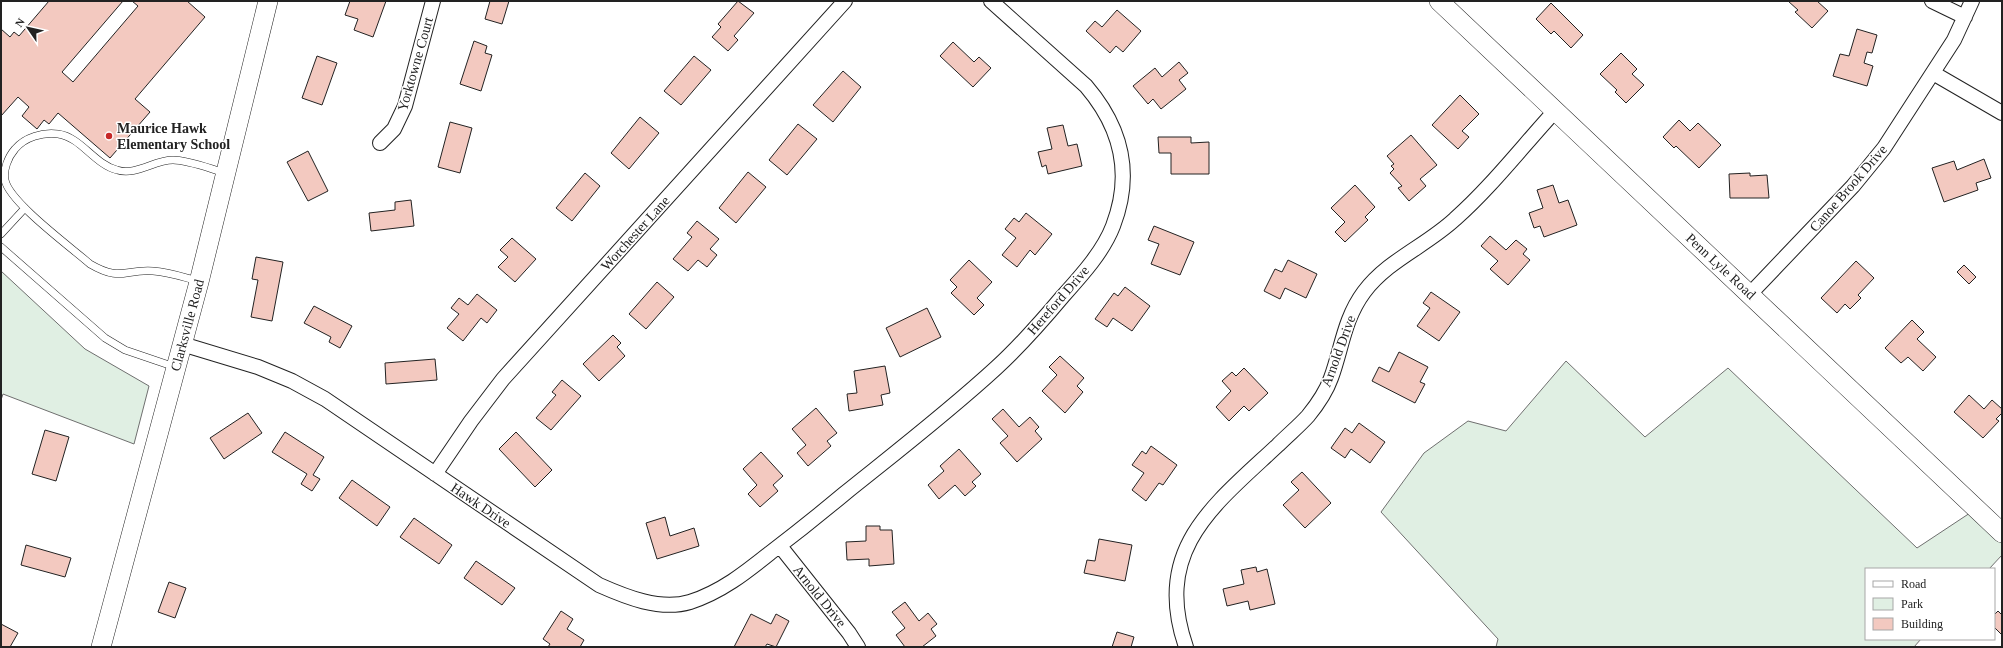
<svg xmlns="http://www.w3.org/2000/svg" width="2003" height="648" font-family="Georgia,serif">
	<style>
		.green { fill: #e0efe3; stroke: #6f6f6f }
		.building { fill: #f3c9c0; stroke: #222 }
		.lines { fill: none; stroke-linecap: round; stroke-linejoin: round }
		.lane-casing { stroke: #222; stroke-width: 8 }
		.street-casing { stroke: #222; stroke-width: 16 }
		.secondary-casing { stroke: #222; stroke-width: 20 }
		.lane { stroke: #fff; stroke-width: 7 }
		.street { stroke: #fff; stroke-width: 14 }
		.secondary { stroke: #fff; stroke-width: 19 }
		.poi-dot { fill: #c62828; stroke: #fff; stroke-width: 1.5 }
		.labels { text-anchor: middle; stroke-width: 3; stroke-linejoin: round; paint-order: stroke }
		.street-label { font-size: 14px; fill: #222; stroke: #fff }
		.poi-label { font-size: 14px; font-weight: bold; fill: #222; stroke: #fff; text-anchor: start }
	</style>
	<rect width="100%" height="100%" fill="#fff"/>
	<path class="green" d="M1 271 85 349 149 386 134 444 3 394 1 400Z
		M1566 361 1645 437 1728 368 1917 548 1976 509 2002 533V555L1989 569H1866V639H1921L1914 647H1496L1498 639 1381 512 1424 453 1468 421 1506 431Z"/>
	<path class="building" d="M49 1H123L62 72 73 82 138 6 132 1H187L205 17 135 99 150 112 110 158 58 113 49 124 44 120 37 129 22 116 29 107 18 97 1 116V29L10 37 14 32 19 36Z
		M350 1H386L373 37 354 30 358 19 345 15Z
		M490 1H509L502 24 485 19Z
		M738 1 754 13 734 36 738 40 728 51 712 37 721 27 718 24Z
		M1788 1H1817L1828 11 1812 28 1795 12 1798 10Z
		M1551 3 1583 35 1571 48 1554 31 1551 34 1536 19Z
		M1117 10 1141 31 1123 52 1116 46 1110 53 1086 31 1095 21 1102 27Z
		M1857 29 1877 35 1872 53 1867 52 1864 63 1873 66 1867 86 1833 76 1840 54 1849 56Z
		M474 41 487 46 485 53 492 55 481 91 460 84Z
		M953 42 974 62 979 57 991 68 973 87 940 56Z
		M1621 53 1637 69 1632 74 1644 85 1626 103 1615 92 1617 90 1600 74Z
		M317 56 337 63 322 105 302 98Z
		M694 56 711 70 681 105 664 91Z
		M1179 62 1188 73 1179 80 1186 89 1161 109 1153 99 1148 104 1133 86 1155 68 1162 77Z
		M843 71 861 87 833 122 813 105Z
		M1460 95 1479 114 1462 131 1469 137 1458 149 1432 125Z
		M640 117 659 133 629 169 611 153Z
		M1679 120 1690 131 1698 123 1721 145 1699 168 1676 146 1674 148 1663 137Z
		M450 122 472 128 460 173 438 167Z
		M798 124 817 139 787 175 769 160Z
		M1063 125 1068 146 1077 144 1082 166 1048 174 1046 165 1042 167 1038 152 1052 149 1047 128Z
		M1411 135 1437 165 1420 179 1426 186 1409 201 1398 188 1402 186 1390 173 1394 169 1391 166 1394 164 1387 156Z
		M1158 137H1191V143L1209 142V174H1171V153H1159Z
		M308 151 328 191 308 201 287 162Z
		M1984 159 1991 178 1976 183 1978 190 1944 202 1932 168 1954 161 1957 170Z
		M748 172 766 187 736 223 719 208Z
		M585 173 600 186 572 221 556 208Z
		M1750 173V176L1767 175 1769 198H1730L1729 174Z
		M1355 185 1375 207 1365 217 1368 220 1345 242 1335 232 1345 222 1331 208Z
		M1553 185 1559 203 1568 200 1577 225 1544 237 1540 226 1534 228 1529 213 1543 208 1537 190Z
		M411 200 414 226 371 231 369 213 395 210V202Z
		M1026 213 1052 234 1035 255 1030 250 1017 267 1002 255 1016 238 1005 229 1014 218 1019 222Z
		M697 221 719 239 710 249 717 255 707 267 698 260 688 271 673 259 692 237 687 233Z
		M1154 226 1194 242 1180 275 1151 264 1159 244 1148 240Z
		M1490 236 1506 250 1516 240 1527 249 1523 254 1530 260 1508 285 1490 269 1498 261 1481 246Z
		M512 238 536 259 515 282 498 267 508 257 500 250Z
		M256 257 283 262 272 321 251 317 258 280 252 279Z
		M969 260 992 282 977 298 984 305 974 315 951 293 957 287 950 280Z
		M1288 260 1317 274 1306 298 1285 288 1280 299 1264 291 1275 269 1282 272Z
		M1856 261 1874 278 1858 295 1861 298 1850 309 1845 304 1837 313 1821 298Z
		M1964 265 1976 277 1969 284 1957 272Z
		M657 282 674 297 646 329 629 314Z
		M1125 287 1150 306 1132 331 1113 318 1107 327 1095 319 1114 293 1118 296Z
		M1431 292 1460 312 1439 341 1417 326 1430 308 1423 303Z
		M477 294 497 310 487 323 481 318 463 341 447 328 459 314 451 308 459 298 468 305Z
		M314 306 352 326 340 348 329 342 331 337 304 323Z
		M927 308 941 337 900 357 886 328Z
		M1912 320 1924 332 1917 339 1936 357 1923 371 1908 357 1901 363 1885 348Z
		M613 335 621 343 617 347 625 356 599 381 583 364Z
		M1399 352 1428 367 1420 382 1425 384 1415 403 1372 381 1379 367 1389 372Z
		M1060 356 1084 378 1077 386 1083 392 1065 413 1042 391 1057 375 1049 367Z
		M435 359 437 380 386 384 385 363Z
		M885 366 890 393 881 395 883 405 849 411 847 394 857 393 854 371Z
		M1244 368 1268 393 1249 411 1244 406 1229 421 1216 407 1231 391 1222 381 1232 372 1236 376Z
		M562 380 581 396 551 430 536 418 556 395 552 392Z
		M1969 395 1984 409 1992 400 2002 409V413L1996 419 1999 421 1983 438 1954 412Z
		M816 408 837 433 827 441 831 446 808 466 797 453 806 445 792 429Z
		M1003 409 1019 427 1030 417 1039 427 1035 431 1042 439 1017 462 1000 443 1008 436 992 419Z
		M248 413 262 433 224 459 210 438Z
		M1359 423 1385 442 1370 463 1351 449 1345 458 1331 448 1345 428 1352 433Z
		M45 430 69 437 56 481 32 474Z
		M285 432 324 457 313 475 320 479 312 491 301 484 307 474 272 452Z
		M516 432 552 470 535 487 499 449Z
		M1151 446 1177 465 1163 485 1159 483 1146 501 1132 490 1144 473 1132 465 1142 451 1146 454Z
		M959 449 981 474 972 482 976 486 965 496 955 485 939 499 928 485 944 471 940 466Z
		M761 452 783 476 773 485 778 491 760 507 748 494 757 485 743 469Z
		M1302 472 1331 503 1305 528 1283 505 1299 490 1291 482Z
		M352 480 390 507 377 526 339 498Z
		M665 517 670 536 694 528 699 546 657 559 646 523Z
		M414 518 452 545 439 564 400 537Z
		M866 526H880V530H892L894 564 869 566V559L847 560 846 542 866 541Z
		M1099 539 1132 545 1125 581 1084 573 1087 560 1095 561Z
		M26 545 71 558 65 577 21 565Z
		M476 561 515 588 502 605 464 578Z
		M1256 567 1257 572 1267 569 1275 604 1250 610 1248 601 1227 606 1223 589 1244 584 1241 570Z
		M169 582 186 588 175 618 158 612Z
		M905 602 919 621 928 613 937 624 931 629 936 636 922 647H905L896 635 905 628 892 612Z
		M561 611 573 619 567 629 584 640 580 647H548L550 644 543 639Z
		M1998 611 2002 615V635L1994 627V615Z
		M751 614 771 624 776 614 789 621 776 647 767 644 765 647H734Z
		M1 624 18 633 10 647H1Z
		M1117 632 1134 637 1131 647H1112Z"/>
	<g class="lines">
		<g class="lane-casing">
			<path id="lane" d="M1 234 25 208
				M1 247 105 338 125 350 175 367
				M198 281C183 277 169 272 153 271 124 269 121 282 90 264 72 248 9 202 5 180 3 170 8 157 15 149 25 137 43 132 58 134 81 137 94 164 117 170 136 176 154 160 173 160 188 160 211 169 226 173"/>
		</g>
		<g class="street-casing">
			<path id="street" d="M1932 1 1965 17
				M1933 73 2002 113
				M380 143 394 129 405 106 433 1
				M1750 294 1853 186 1884 148 1954 40 1972 1
				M182 344 258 367 292 381 325 399 599 585C626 597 660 611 690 602 721 592 745 573 770 553 795 534 820 514 844 494 895 453 947 413 996 368 1020 346 1042 321 1063 296 1081 276 1103 252 1113 226 1133 174 1122 128 1086 86L991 1
				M435 474 471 421 503 379 845 1
				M780 546 849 633 858 647
				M1186 647C1152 549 1214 505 1278 445 1288 435 1299 426 1308 416 1317 405 1326 392 1331 378 1342 348 1344 319 1364 292 1388 260 1426 246 1455 219 1491 187 1522 147 1555 111"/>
		</g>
		<g class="secondary-casing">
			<path id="secondary" d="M1439 1 2002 533
				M101 647 199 282 268 1"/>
		</g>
		<use href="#lane" class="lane"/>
		<use href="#street" class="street"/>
		<use href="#secondary" class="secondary"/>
	</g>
	<circle class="poi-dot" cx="109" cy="136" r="4"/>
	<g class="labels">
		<g class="street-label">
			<text transform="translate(415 64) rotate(-74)" y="5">Yorktowne Court</text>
			<text transform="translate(1848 188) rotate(-49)" y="5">Canoe Brook Drive</text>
			<text transform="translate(635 233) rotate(-48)" y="5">Worchester Lane</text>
			<text transform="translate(1721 266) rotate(43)" y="5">Penn Lyle Road</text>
			<text transform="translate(1058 300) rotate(-49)" y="5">Hereford Drive</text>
			<text transform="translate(187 325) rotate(-75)" y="5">Clarksville Road</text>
			<text transform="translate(1338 351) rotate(-70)" y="5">Arnold Drive</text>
			<text transform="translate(481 505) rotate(34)" y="5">Hawk Drive</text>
			<text transform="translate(820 596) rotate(51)" y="5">Arnold Drive</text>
		</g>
		<g class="poi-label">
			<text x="117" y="133">Maurice Hawk<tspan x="117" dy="16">Elementary School</tspan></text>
		</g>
	</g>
	<rect width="2003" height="648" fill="none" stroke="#222222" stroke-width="4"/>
	<rect x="1865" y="568" width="130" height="72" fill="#ffffff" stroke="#a7a7a7"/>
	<rect x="1873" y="581" width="20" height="6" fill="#ffffff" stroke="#a7a7a7"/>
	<text x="1901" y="588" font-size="12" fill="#222222">Road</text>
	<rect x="1873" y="598" width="20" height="12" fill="#e0efe3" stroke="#a7a7a7"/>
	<text x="1901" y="608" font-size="12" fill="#222222">Park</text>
	<rect x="1873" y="618" width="20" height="12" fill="#f3c9c0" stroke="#a7a7a7"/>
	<text x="1901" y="628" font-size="12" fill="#222222">Building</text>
	<g transform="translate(28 28) rotate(304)" stroke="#ffffff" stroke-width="3" paint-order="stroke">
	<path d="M0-3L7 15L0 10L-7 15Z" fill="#222222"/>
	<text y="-6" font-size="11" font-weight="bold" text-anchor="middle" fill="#222222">N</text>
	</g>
</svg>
